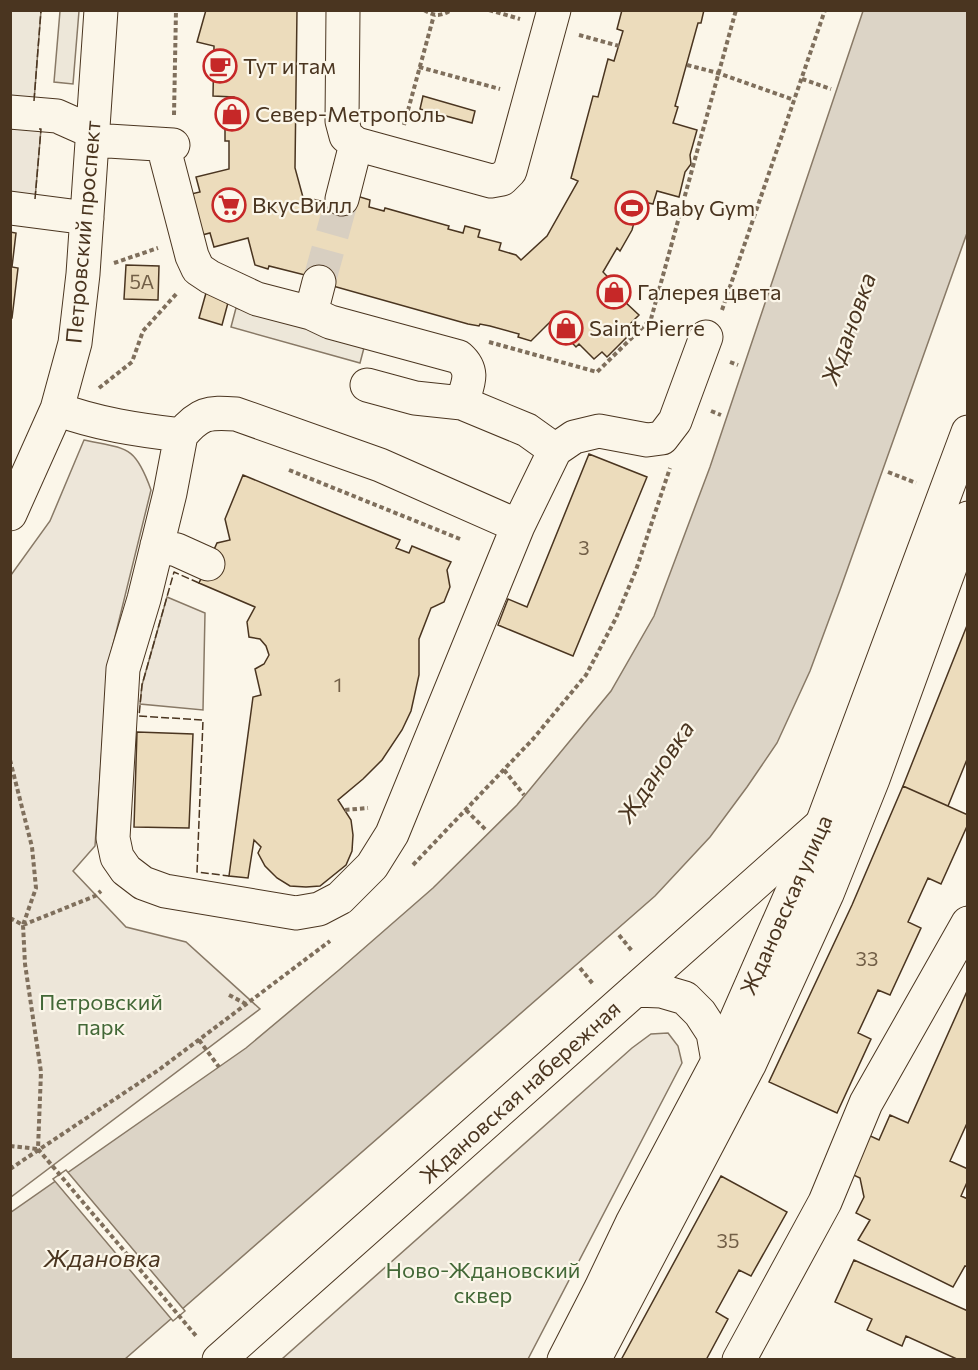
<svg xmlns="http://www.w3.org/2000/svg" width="978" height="1370" font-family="Commissioner,sans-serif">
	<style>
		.green { fill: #ede6d9; stroke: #887966; stroke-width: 1.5 }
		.parking { fill: #ede7d9; stroke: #887966; stroke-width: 1.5 }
		.water { fill: #dcd4c6; stroke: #887966; stroke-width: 1.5 }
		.pier { fill: #fbf6e9; stroke: #887966; stroke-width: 1.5 }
		.building { fill: #ecdcbc; stroke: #4a3520; stroke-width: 1.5 }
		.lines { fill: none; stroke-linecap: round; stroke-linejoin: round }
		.minor-tunnel { stroke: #d8cfc1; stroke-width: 33; stroke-dasharray: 33 16; stroke-linecap: butt }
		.minor-casing { stroke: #4a3520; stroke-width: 35 }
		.major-casing { stroke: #4a3520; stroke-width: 35 }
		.path { stroke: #7f6f5c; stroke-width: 4; stroke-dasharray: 4.5 3; stroke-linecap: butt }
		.minor { stroke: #fbf6e9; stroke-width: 33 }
		.major { stroke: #fbf6e9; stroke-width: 33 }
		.fence { stroke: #4a3520; stroke-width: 1.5; stroke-dasharray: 8 3; stroke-linecap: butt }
		.labels { text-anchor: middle; stroke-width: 4.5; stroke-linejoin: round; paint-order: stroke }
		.number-label { font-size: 20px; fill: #725f47 }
		.poi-label { font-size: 22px; fill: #4a3520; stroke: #fbf6e9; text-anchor: start }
		.street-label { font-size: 22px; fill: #4a3520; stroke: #fbf6e9 }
		.park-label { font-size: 22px; fill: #436837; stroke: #fbf6e9 }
		.water-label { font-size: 24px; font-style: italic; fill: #4a3520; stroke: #fbf6e9 }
	</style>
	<rect width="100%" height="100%" fill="#fbf6e9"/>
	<path class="green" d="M15 127 41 129 35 199 11 197V130Z
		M84 440C127 449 135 445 151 490L108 665 95 846 73 871 126 927 186 942 260 1009 11 1197V575L50 521Z
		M167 597 205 613 203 710 140 704 142 685Z
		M668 1033 678 1046 682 1063 528 1359H282L632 1048 651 1034Z"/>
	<path class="parking" d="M10 11H41L34 101 11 99Z
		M60 11H79L73 84 54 82Z
		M236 308 365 344 360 363 231 327Z"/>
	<path class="water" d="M863 11H967V233L840 590 810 671 777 743 747 787 710 837 655 896 125 1359H11L10 1213 246 1048 339 970 433 888 517 805 611 691 654 616 710 467Z"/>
	<path class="pier" d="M66 1170 185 1311 173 1321 53 1179Z"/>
	<path class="building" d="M206 10H297L295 168 304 201 312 199 329 203 357 196 370 200 369 207 384 211 385 208 449 226 448 229 463 233 465 226 480 230 478 237 501 243 499 250 516 255 521 260 547 236 578 181 571 178 593 96 598 97 608 59 614 61 623 31 617 29 622 10H704L701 23H698L675 106 678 107 673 123 697 130 690 155 691 164 685 172 679 197 657 191 653 204 640 201 632 230 620 251 617 248 603 272 627 297 623 300 639 315 631 323 636 328 607 357 602 352 594 359 579 344 576 347 551 321 531 341 518 337 519 334 490 326 480 324 479 326 468 324 308 279 309 276 269 266 268 269 255 265 248 238 214 247 210 233 202 235 191 194 200 192 196 177 229 169V141H225V124L229 113 234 112V97L213 96 214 46 197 42Z
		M423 96 475 111 472 123 420 109Z
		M10 232 16 233 12 267 18 268 12 318H10Z
		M126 265 159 266 158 300 124 299Z
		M206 293 229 299 222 325 199 318Z
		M589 454 647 477 573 656 498 625 508 599 527 607Z
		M243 475 400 540 396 548 409 553 412 546 451 562 447 570 450 587 444 602 431 608 419 639V675L411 711 402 730 382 760 363 779 338 800 351 820 353 835 352 851 346 865 320 886 306 887 290 886 277 878 265 866 258 853 261 847 254 840 248 878 229 876 253 697 261 695 255 669 264 664 269 655 266 646 260 639 249 637 247 622 255 607 199 583 217 543 230 540 225 519Z
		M968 623V757L948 806 903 786Z
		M137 732 193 734 189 828 134 827Z
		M903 786 968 815V824L941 884 928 878 908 922 921 928 890 995 878 990 858 1033 871 1039 837 1113 769 1082 852 905Z
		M968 989V1121L950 1161 968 1169V1180L961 1196 968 1199V1267L965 1266 953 1287 858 1240 870 1220 856 1213 864 1197 860 1178 847 1172 864 1133 879 1140 890 1115 908 1123Z
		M721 1176 787 1212 751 1276 739 1270 716 1312 728 1319 706 1360H621Z
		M854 1260 968 1311V1360H959L906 1336 902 1346 867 1330 872 1319 835 1302Z"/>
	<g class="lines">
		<path class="minor-tunnel" d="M319 282 342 199"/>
		<g class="minor-casing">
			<path id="minor" d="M343 10 342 121 346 136 356 144 491 181 502 179 510 171 554 10
				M10 112 57 116 93 132
				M92 140 173 145
				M163 145 192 256 198 269 210 277 257 299 311 313 330 322 459 357C476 372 467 385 462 403
				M342 199 356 144
				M10 208 87 218
				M311 313 319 282
				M367 385 415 398 462 403 527 430 555 450
				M57 409C97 424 138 430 181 435L170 493 144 599 123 669 113 838 117 857 126 870 143 883 165 891 296 913 319 909 340 898 372 866 392 834 518 526
				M181 435C200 413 207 412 236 414L380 465 518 526 555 450 574 437 599 431 647 440 662 438 675 421 706 337
				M10 514 57 409 75 343 83 274 101 10
				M157 545 177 550 208 564
				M635 990 661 991 685 998 700 1013 713 1033 718 1061
				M219 1360 822 824
				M739 1360 825 1202 866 1103 968 923"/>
		</g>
		<g class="major-casing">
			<path id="major" d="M564 1360 601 1288 632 1223 718 1061 822 824 968 432
				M594 1360 750 1063 827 894 873 779 968 518"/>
		</g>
		<path class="path" d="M424 10C434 16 440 17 451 10
			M489 10 520 19
			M579 35 619 46
			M687 65 718 73 794 100
			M419 67 500 89
			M802 79 831 89
			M174 115 176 10
			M404 125 434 15
			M114 263 158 248
			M722 310 825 10
			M489 342 597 372 651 319 736 10
			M730 362 738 365
			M99 388 132 362 143 331 178 292
			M711 411 721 415
			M289 470 460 539
			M888 472 916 483
			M10 760 32 847 36 888 23 925
			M504 770 524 795
			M345 810 368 808
			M466 810 487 831
			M413 865 533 739 586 675 616 618 636 570 670 468
			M10 918 23 925 25 964 41 1072 38 1149 197 1337
			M23 925 95 896 101 891
			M619 935 632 951
			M580 968 593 984
			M229 995 246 1004
			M199 1040 219 1067
			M10 1146 38 1149
			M10 1169 160 1069 330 941"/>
		<use href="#minor" class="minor"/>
		<use href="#major" class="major"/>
		<path class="fence" d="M34 101 41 10
			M35 199 41 129H39
			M199 583 174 572 142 685 139 716 203 720 197 872 229 876"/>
	</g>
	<defs>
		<g id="cafe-ring" transform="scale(1.725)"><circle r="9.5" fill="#fbf6e9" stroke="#c62828" stroke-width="1.5"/><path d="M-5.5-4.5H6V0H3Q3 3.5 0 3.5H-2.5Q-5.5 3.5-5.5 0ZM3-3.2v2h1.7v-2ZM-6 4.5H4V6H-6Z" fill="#c62828"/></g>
		<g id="shop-ring" transform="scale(1.725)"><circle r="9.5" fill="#fbf6e9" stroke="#c62828" stroke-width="1.5"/><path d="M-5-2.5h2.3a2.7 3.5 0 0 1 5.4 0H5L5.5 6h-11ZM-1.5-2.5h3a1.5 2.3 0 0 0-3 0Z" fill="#c62828"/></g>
		<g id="supermarket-ring" transform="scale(1.725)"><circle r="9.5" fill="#fbf6e9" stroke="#c62828" stroke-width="1.5"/><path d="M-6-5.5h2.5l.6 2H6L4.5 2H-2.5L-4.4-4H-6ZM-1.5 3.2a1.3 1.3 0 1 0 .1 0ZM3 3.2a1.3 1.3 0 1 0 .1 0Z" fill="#c62828"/></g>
		<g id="stadium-ring" transform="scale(1.725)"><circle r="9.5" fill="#fbf6e9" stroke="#c62828" stroke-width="1.5"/><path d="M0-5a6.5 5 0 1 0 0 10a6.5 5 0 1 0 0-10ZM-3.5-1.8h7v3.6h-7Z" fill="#c62828"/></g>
	</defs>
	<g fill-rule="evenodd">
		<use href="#cafe-ring" x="220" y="66"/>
		<use href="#shop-ring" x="232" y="114"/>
		<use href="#supermarket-ring" x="229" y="205"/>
		<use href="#stadium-ring" x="632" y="208"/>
		<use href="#shop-ring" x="614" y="292"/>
		<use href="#shop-ring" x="566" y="328"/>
	</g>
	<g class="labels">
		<g class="number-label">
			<text x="142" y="289">5А</text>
			<text x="584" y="555">3</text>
			<text x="338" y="692">1</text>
			<text x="867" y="966">33</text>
			<text x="728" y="1248">35</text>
		</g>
		<g class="poi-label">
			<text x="243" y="74">Тут и там</text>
			<text x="255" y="122">Север-Метрополь</text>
			<text x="252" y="213">ВкусВилл</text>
			<text x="655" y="216">Baby Gym</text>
			<text x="637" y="300">Галерея цвета</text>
			<text x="589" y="336">Saint Pierre</text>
		</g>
		<g class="street-label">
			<text transform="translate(83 232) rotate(-85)" y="8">Петровский проспект</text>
			<text transform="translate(786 905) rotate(-66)" y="8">Ждановская улица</text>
			<text transform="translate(520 1092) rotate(-42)" y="8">Ждановская набережная</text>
		</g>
		<g class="park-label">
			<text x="101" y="1010">Петровский<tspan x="101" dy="25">парк</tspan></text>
			<text x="483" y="1278">Ново-Ждановский<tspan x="483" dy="25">сквер</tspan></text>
		</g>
		<g class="water-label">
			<text transform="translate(849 329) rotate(-70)" y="8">Ждановка</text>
			<text transform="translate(656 772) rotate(-56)" y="8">Ждановка</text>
			<text x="102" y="1267">Ждановка</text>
		</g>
	</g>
	<rect width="978" height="1370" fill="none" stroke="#4a3520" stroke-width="24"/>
</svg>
